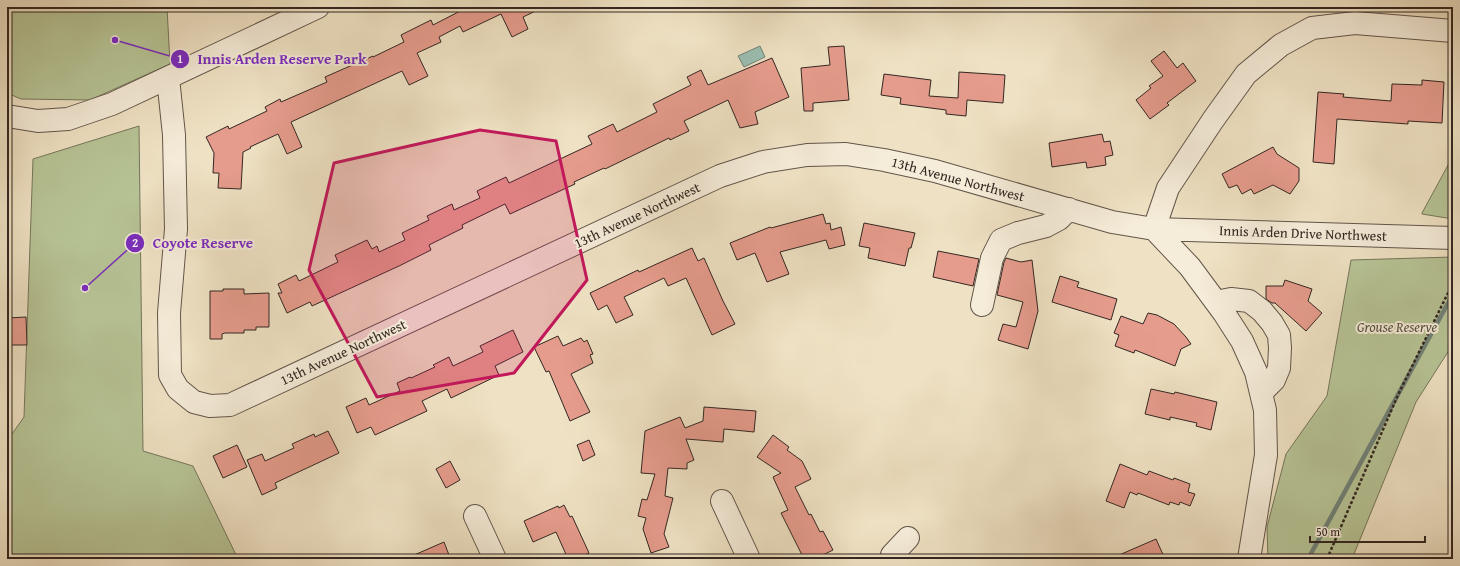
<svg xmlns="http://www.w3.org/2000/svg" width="1460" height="566" font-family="'Gentium Book Plus',serif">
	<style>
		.green { fill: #b7c496; stroke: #75765c }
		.water { fill: #9abeb1; stroke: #718278 }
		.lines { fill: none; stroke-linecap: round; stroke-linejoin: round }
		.stream { stroke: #718278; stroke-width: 4.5 }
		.building { fill: #e69c8d; stroke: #332722 }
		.minor-casing { stroke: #62564a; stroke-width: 24 }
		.path { stroke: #332722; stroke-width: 2.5; stroke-dasharray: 3 2; stroke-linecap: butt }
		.minor { stroke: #f5ecd9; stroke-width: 22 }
		.marked { fill: #c2185b; fill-opacity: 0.2; stroke: #c2185b; stroke-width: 3; stroke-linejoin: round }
		.labels { text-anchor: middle; stroke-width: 4; stroke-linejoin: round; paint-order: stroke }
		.street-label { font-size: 14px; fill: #332722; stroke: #f5ecd9 }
		.park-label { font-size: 14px; font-style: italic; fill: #544e3f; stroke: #f5ecd9 }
		.leader { fill: none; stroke: #7b2cbf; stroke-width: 1.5 }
		.callout-dot { fill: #7b2cbf; stroke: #f5ecd9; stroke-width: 1.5 }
		.mark-label { font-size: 12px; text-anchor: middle; font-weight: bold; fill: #fff }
		.callout-label { font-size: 15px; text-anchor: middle; font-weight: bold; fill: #7b2cbf; stroke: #f5ecd9; stroke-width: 4; stroke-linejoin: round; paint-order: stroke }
	</style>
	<rect width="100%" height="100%" fill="#efe2c4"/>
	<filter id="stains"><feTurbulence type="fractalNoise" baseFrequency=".005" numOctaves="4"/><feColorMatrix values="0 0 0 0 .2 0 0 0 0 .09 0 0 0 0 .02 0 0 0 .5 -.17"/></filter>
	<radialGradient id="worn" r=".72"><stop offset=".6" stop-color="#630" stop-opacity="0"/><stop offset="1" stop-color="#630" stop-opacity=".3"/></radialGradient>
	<path class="green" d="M8 7H167L170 64 90 100 21 99 7 93V52L11 47Z
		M139 126 143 451 193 466 238 559H7V441L24 417 33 159Z
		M1453 156V219L1422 214V213Z
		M1453 257V344L1416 402 1352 559H1268L1267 527 1286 454 1327 396 1351 260Z"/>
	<path class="water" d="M760 46 765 57 744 67 738 56Z"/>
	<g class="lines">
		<path class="stream" d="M1308 559 1453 294"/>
	</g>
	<path class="building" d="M468 7H544L523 17 528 29 512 37 501 14 463 32 460 26 439 37 441 42 417 53 428 76 409 85 402 71 291 122 302 147 287 154 278 134 250 147 251 148 243 152 241 189 218 188 219 173H213L214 153 206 137 228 126 229 129 267 111 265 107 280 99 281 102 327 82 325 77 373 56V57L404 42 401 35 431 20 433 25Z
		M844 46 849 100 813 103V111H804L801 68 830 65 828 47Z
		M1164 51 1177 68 1183 63 1196 81 1167 103 1169 105 1150 119 1136 100 1151 88 1149 86 1163 76 1151 61Z
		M772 58 789 97 755 112 758 124 740 128 728 100 684 121 689 131 670 140 669 138 605 169 604 168 574 182 575 184 510 214 505 204 462 225 463 228 429 245 431 250 399 266 312 306 310 302 287 313 278 293H282L278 284 296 275 299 281 338 262 335 255 367 240 372 249 377 246 379 252 405 240 402 233 429 220 427 216 452 204 454 210 480 198 477 191 506 177 509 183 592 144 588 136 613 124 617 132 657 112 653 104 691 85 687 77 701 70 708 85Z
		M959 72 1005 75 1003 103 967 100 966 116 946 114V110L900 104 901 98 881 95 884 74 931 80 929 96 958 98Z
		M1422 80 1444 82 1442 123 1408 121V124L1337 119 1334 164 1313 162 1318 92 1344 94 1343 97 1391 101 1392 84 1422 85Z
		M1102 134 1104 142 1110 141 1113 155 1105 157 1106 165 1087 168 1086 162 1052 167 1049 143Z
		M1273 147 1277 154 1299 168V181L1290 194 1273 185 1254 194 1251 189 1242 194 1237 185 1229 188 1222 174Z
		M823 214 826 224 830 223 831 230 841 227 845 245 829 249 826 240 780 252 789 274 767 282 755 253 737 260 730 243 770 227 771 228Z
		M864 223 915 233 911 248H909L905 266 868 258 870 248 859 246Z
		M692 248 698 261 704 258 723 301 735 324 712 335 686 278 668 286 664 278 624 297 633 315 616 323 607 305 598 310 590 293 638 270 639 272Z
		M938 251 979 259 973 286 933 277Z
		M1006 258 1021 262 1032 260 1038 311 1028 349 998 340 1003 324 1016 327 1023 302 997 295 1004 262Z
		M1060 276 1079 282 1077 287 1117 299 1111 320 1052 302Z
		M1285 280 1312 289 1308 301 1322 313 1306 331 1275 303H1272L1266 299V286H1283Z
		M223 289H244V294L269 293V327H256V330H244V333H225L222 334V339H210V291H223Z
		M1148 313 1157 315 1174 324 1186 337 1191 344 1181 349 1175 366 1135 350 1134 353 1115 346 1119 335 1114 333 1121 316 1143 324Z
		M26 317 27 345H7V318Z
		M513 330 523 352 495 366 499 375 451 398 447 389 422 401 427 411 375 435 371 427 357 433 346 407 366 398 369 405 400 391 397 383 410 377 411 378 435 367 433 365 449 357 453 366 483 352 480 346Z
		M558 336 563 346 581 338 584 342 587 340 593 354 590 355 593 363 571 374 590 412 570 421 549 371 546 372 534 347Z
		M1151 389 1174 394 1175 392 1217 402 1211 430 1196 426 1197 423 1170 417V420L1145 414Z
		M704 407 756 411 754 432 724 429 723 442 686 439 694 460 687 463V469L668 468 665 496 673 498 664 534 669 547 651 553 643 529 646 518 638 516 642 499 647 500 655 474 641 473 645 431 680 417 685 428 703 421Z
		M328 431 339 453 275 483 277 488 262 495 247 460 262 454 265 461 294 448 292 444 314 434 315 437Z
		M773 435 789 447 787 450 802 461 811 479 795 487 809 515 811 514 820 532 823 531 833 550 815 559H804L781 513 788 510 773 477 781 473 757 457Z
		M589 440 595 455 583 461 577 445Z
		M237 445 247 467 223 478 213 456Z
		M450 461 460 480 446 488 436 469Z
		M1120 464 1147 475 1149 471 1173 480 1174 478 1190 484 1188 492 1195 494 1190 506 1180 502 1179 505 1170 502 1169 505 1138 493 1137 495 1130 492 1124 508 1106 501Z
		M564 505 570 517 572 516 589 553 577 559H568L556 532 533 542 524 521 558 506 559 508Z
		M1156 539 1165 559H1110Z
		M444 542 449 555 441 559H405Z"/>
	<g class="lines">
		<g class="minor-casing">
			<path id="minor" d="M168 78 174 135 176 229 169 313 170 375 178 389 194 402 210 406 230 405 720 176 763 162 807 155 846 154 884 160 935 171 1112 222 1154 229 1453 238
				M7 116 38 121 68 119 112 104 318 7
				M1154 229 1168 188 1213 120 1246 74 1281 45 1312 28 1355 23 1453 31
				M1154 229 1190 267 1224 313 1242 341 1256 372 1265 410 1266 455 1249 559
				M1216 302 1231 299 1249 301 1262 311 1272 323 1279 335 1280 348 1279 368 1274 380 1261 393
				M982 305 992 258 1001 240 1018 233 1046 226 1059 219 1069 209
				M722 501 749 559
				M475 516 495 559
				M892 559V555L908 538"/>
		</g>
		<path class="path" d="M1327 559 1398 395 1448 293 1453 287"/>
		<use href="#minor" class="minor"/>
	</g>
	<path class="marked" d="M480 130 556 141 587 280 514 373 377 397 309 270 334 163Z"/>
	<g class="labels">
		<g class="street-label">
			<text transform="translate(958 179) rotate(15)" y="5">13th Avenue Northwest</text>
			<text transform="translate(637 215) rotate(-25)" y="5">13th Avenue Northwest</text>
			<text transform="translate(1303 233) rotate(2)" y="5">Innis Arden Drive Northwest</text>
			<text transform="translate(343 352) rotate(-25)" y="5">13th Avenue Northwest</text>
		</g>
		<g class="park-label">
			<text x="1397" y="332">Grouse Reserve</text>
		</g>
	</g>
	<path class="leader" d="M115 40L180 59M85 288L135 243"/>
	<g class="callout-dot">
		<circle cx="115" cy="40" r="4"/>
		<circle cx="85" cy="288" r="4"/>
		<circle cx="180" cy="59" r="10"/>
		<circle cx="135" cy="243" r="10"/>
	</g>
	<g class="mark-label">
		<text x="180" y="63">1</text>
		<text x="135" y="247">2</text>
	</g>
	<g class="callout-label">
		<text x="282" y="64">Innis Arden Reserve Park</text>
		<text x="203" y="248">Coyote Reserve</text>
	</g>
	<rect width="1460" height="566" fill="none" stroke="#efe2c4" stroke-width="24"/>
	<rect x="8" y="8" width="1444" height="550" fill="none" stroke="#332722" stroke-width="2"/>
	<rect x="12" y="12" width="1436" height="542" fill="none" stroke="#332722"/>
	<path d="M1310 536v6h115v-6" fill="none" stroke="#332722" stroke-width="2"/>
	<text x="1316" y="536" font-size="12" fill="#332722" stroke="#f5ecd9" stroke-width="3" paint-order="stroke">50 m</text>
	<rect width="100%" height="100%" filter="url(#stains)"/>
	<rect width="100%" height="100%" fill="url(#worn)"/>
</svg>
